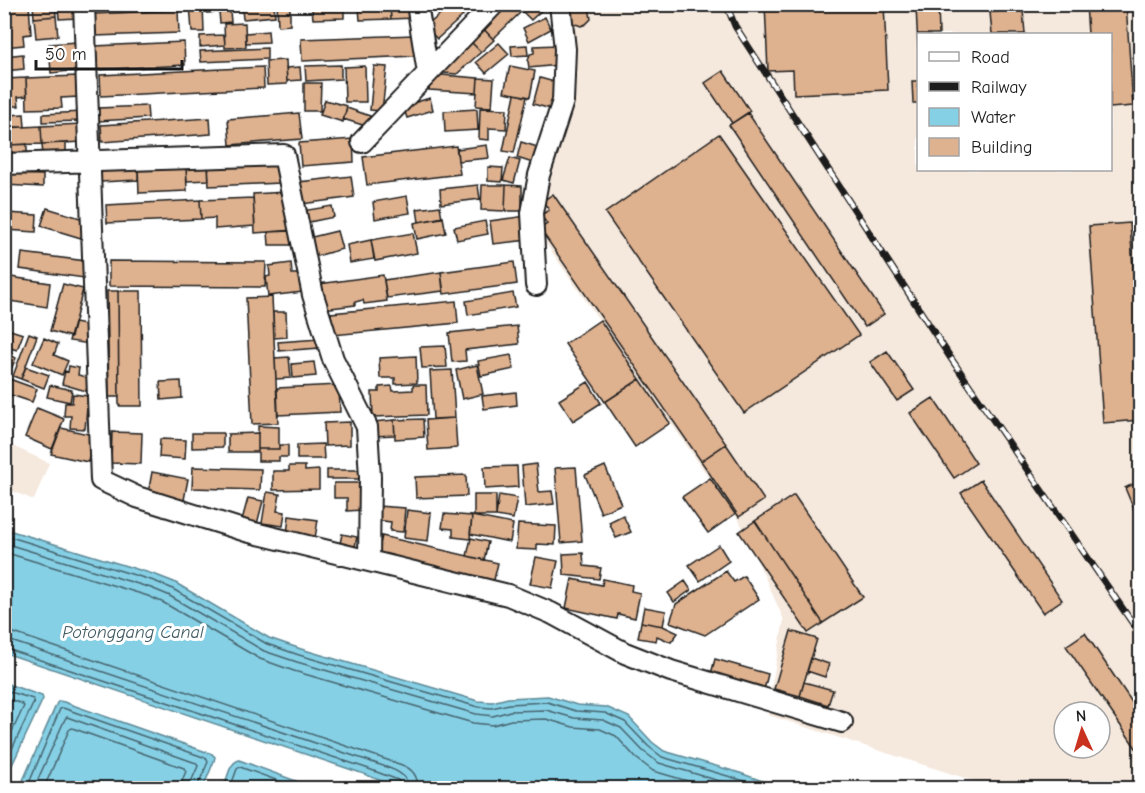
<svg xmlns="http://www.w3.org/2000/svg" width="1145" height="793" font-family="'Comic Neue',sans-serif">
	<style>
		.built { fill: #f5e8dd; fill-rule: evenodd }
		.water { fill: #86d0e6; stroke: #5c8895; stroke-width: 1.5 }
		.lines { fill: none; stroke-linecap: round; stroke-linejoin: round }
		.shore { stroke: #46646d; stroke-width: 1.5 }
		.building { fill: #deb18f; stroke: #1c1c1c; stroke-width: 1.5 }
		.street-casing { stroke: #1c1c1c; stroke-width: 24 }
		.street { stroke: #fff; stroke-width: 20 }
		.rail-casing { stroke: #1c1c1c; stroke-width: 7 }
		.rail { stroke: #fff; stroke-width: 4.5; stroke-dasharray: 14; stroke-linecap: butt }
		.labels { text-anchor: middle; stroke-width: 6; stroke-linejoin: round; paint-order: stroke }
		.water-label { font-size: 18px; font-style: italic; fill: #415b63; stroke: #fff }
	</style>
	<rect width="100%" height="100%" fill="#fff"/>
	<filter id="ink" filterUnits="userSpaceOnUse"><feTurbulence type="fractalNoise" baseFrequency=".0167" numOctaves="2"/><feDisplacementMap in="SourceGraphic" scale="12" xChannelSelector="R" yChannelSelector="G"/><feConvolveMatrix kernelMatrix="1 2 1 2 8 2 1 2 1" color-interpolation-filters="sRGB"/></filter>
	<g filter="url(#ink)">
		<path class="built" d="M564 5H1140V788H996L768 715 770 694 784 620 740 522 542 238 540 196ZM918 34H1110V170H918ZM1064 712H1100V748H1064Z
			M4 442 49 463 34 500 5 488Z"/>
		<path class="water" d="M5 529 156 575 174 582 269 638 301 649 478 701 492 702 508 698 548 696 577 705 606 707 629 717 652 742 664 751 740 773 782 788H399L364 774 5 653Z
			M5 683 42 696 43 699 5 780Z
			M59 701 64 702 212 754 215 757 214 761 203 788H21V785L57 703Z
			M239 760 315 788H224C227 779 229 763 239 760Z"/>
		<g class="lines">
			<path class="shore" d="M4 535 154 581 171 588 267 644 299 655 478 707 492 708 509 704 547 702 576 711 605 713 625 722 648 746 662 757 738 779 765 788
				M4 543 151 588 168 595 264 651 297 662 476 714 493 716 510 711 546 710 574 718 603 720 621 728 643 751 659 763 743 788
				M4 552 148 596 164 603 260 659 294 671 473 723 493 725 511 720 546 719 573 727 600 729 616 736 636 758 653 771 712 788
				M4 631 14 633 402 765C413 769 418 777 418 788
				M4 640 11 641 369 761C383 767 408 770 409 788
				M4 648 366 768 398 780 401 784V788
				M4 690 33 699 34 702 4 766
				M4 697 22 704 24 706 4 749
				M27 788 60 709 63 708 206 758 208 762 198 785V788
				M34 788 65 719 67 717 196 763 198 766 191 782V788
				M44 788 69 730 72 728 184 768 186 771 182 781V788
				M230 788 237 769 240 767 298 788"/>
		</g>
		<path class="building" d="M4 4H29L31 34 23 35 24 45 4 47Z
			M33 4H55L56 16 34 18Z
			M58 4H77V18L59 19Z
			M190 4H203L204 32H192Z
			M206 4H274L275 16 243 19 242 10 230 11 231 22 220 23 219 12 207 13Z
			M277 4H290V25L278 26Z
			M413 4 414 18 391 19 390 6Z
			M451 4H454L463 16 437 39 426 27Z
			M459 4H480L466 14Z
			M500 4H545L546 6 531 20 522 11 493 39 479 24Z
			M568 4H593L589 7 591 19 586 24 581 26 570 22Z
			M765 4H884L888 90 794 94 793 70 768 71Z
			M910 4H938L939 34H918V47L916 7H910Z
			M1086 4H1126L1133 106 1110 108V34H1088Z
			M390 6 391 19 360 20 359 8Z
			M344 8V18L313 19 312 9Z
			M178 10 179 33 95 36 94 14Z
			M1023 10 1025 34H992L990 12Z
			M56 16 58 36 36 38 34 18Z
			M545 17 551 29 529 41 523 28Z
			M245 23 246 47 225 48 224 24Z
			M480 25 494 40 481 52 467 38Z
			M268 31 269 42 246 43V33Z
			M224 35 225 45 200 47V36Z
			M414 35 415 56 302 61 301 39Z
			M467 38 481 52 457 74 444 73 437 67Z
			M77 42 79 70 51 73 49 44Z
			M184 42 185 65 95 70 94 46Z
			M499 43 509 54 486 73 476 62Z
			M527 45 528 55 512 56 511 46Z
			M557 45 559 65 529 68 528 61 530 54 534 53V46Z
			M267 48V59L201 62 200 51Z
			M23 54 24 69 4 71V56Z
			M286 60 287 84 267 85 266 61Z
			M341 65V79L306 81 305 66Z
			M365 66 366 102H345L344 67Z
			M374 66 387 67 382 111 370 110Z
			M510 66 535 71 530 97 504 92Z
			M263 67 264 88 101 96 100 75Z
			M300 67 301 80 287 81 286 68Z
			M723 71 750 111 732 123 705 83Z
			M430 74 478 78 477 93 429 90Z
			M78 76 79 97 61 98 62 108 27 109 26 78Z
			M26 78 27 96 18 97 19 106H4V79Z
			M478 78 494 79 492 107 476 106Z
			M540 78 558 83 551 109 533 104Z
			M912 81H918V103H913Z
			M304 83H321L320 111H304Z
			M515 94 527 97 514 153 503 151Z
			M430 98 433 110 407 118 403 106Z
			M325 100 347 106 343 122 320 115Z
			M147 106 148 118 98 121V108Z
			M347 108 370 116 366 126 343 119Z
			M480 108 507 109 506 129 489 128V140L479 139Z
			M477 109 478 130 445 132 444 111Z
			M82 112V121L43 122V114Z
			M299 113 302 139 230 145 228 119Z
			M748 113 884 314 865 327 729 125Z
			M24 114 25 127H9L8 115Z
			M210 118 211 134 102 142 101 125Z
			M82 124 83 142 42 144 41 126Z
			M41 126 42 144 4 145V128Z
			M719 134 859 335 744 413 605 213Z
			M353 139 354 162 301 166 299 143Z
			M521 142 541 148 536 164 517 158Z
			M66 143V156L43 157 42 144Z
			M27 144V159H11L10 145Z
			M487 145 489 158 458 161 457 149Z
			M456 146 460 174 367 185 363 157Z
			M510 158 520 161 514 183 503 180Z
			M279 162 280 183 209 186 208 164Z
			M208 164 209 180 187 181 186 165Z
			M186 165 187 191 139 193 138 167Z
			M138 167V180L101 182V169Z
			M488 167 503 168 502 182 488 181Z
			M4 174 43 175V187L4 185Z
			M351 176 354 197 302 204 299 182Z
			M478 185 480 199 441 204 440 189Z
			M482 185H506L505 211 481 210Z
			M506 185 522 186V211H505Z
			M285 192 294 230 255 233 253 194Z
			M553 194 726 444 701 461 540 229 547 224 541 215 549 210 543 201Z
			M407 196 410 213 375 219 373 202Z
			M253 198 255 226 215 229V218L201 219 200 200Z
			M200 200 201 219 107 223 106 205Z
			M332 206 334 217 304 223 302 211Z
			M440 206 442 218 419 222 417 209Z
			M47 208 87 220 81 238 41 226Z
			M7 213 37 215 36 232 6 230Z
			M526 216 529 240 493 244 490 221Z
			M443 217 446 233 417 239 414 223Z
			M485 221 488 234 457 240 454 227Z
			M1130 223 1140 372V420L1103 423 1089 226Z
			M290 231 291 245H269L268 232Z
			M337 231 342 249 313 257 308 238Z
			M413 233 417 253 375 261 371 240Z
			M371 240 374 259 350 263 347 245Z
			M22 253 86 261 84 278 20 269Z
			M109 261 266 262 265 287 109 286Z
			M514 262 517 284 444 294 441 272Z
			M291 263 292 274H301L303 292 268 296 266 277 270 276 269 266Z
			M441 272 443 291 387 298 384 280Z
			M383 275 387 301 364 304 363 300 355 302V305L323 309 319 284Z
			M4 276 50 283 47 307 4 300Z
			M63 284 83 289 71 337 50 331Z
			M107 291H118L119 397H109Z
			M118 291H141L142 406H119Z
			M513 293 516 307 468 315 466 301Z
			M272 297 278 423 252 424 246 298Z
			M456 301 458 323 333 335 331 313Z
			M273 312H286L287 337 274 338Z
			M600 320 640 379 605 402 565 344Z
			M74 323 91 326 90 344 69 341Z
			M517 326 519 344 465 350 466 361 452 362 449 333Z
			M4 328 23 334 17 350 4 346Z
			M29 333 37 336 21 379 13 376Z
			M44 338 58 344 54 355 68 361 62 375 33 363Z
			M319 339 320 348 279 351 278 342Z
			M445 346 447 367 422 368 420 347Z
			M887 351 914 390 897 401 870 362Z
			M4 352 16 358 11 369 4 367Z
			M511 355 514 369 481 376 478 361Z
			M416 356 417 383 395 384V378H380L379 358Z
			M289 357 291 378 276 379 275 358Z
			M314 362 316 376 293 378 292 364Z
			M477 365 483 394 462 399 456 370Z
			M69 366 79 368 78 375 90 378 86 391 62 384 65 371 68 372Z
			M26 367 49 375 44 388 21 379Z
			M452 370 455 418 433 419 430 371Z
			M4 377 37 389 32 402 11 395 4 413Z
			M640 379 670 423 635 447 605 402Z
			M181 381 182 398 161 400 160 382Z
			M588 382 601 403 573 421 559 400Z
			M50 385 72 390 70 402 47 397Z
			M339 385 340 412 278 415 277 388Z
			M413 385H426L427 415 373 417 372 392H379V387L392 386 393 391 413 390Z
			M516 392 517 405 484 409 482 396Z
			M73 394 88 396 85 429 70 428 71 416H64L65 403H72Z
			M933 398 976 463 954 478 910 413Z
			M37 408 64 419 52 449 25 437Z
			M455 418 457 448 428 450 426 420Z
			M423 419 424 437 395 439 394 420Z
			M394 420 395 435 374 436 373 422Z
			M350 422V445L325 446 324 423Z
			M258 426 279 427V449H258Z
			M61 428 93 435 88 462 51 454Z
			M112 432 142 433 141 464 111 463Z
			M192 433H223V447L192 448Z
			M258 433V452H228V434Z
			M160 439 186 440 185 459 159 457Z
			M323 444 324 459H297V445Z
			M726 444 764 500 739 517 701 461Z
			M279 445H288V457H279V461H258V449H279Z
			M536 464 539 492 552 491 554 504 525 507 522 466Z
			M289 466H305V471L319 470V489L273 490V471H289Z
			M517 466 518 487 485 489 484 467Z
			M605 466 621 504 601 513 585 475Z
			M193 467 261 469 260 490 192 488Z
			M576 467 582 541 561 543 555 468Z
			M327 470H362V479H327Z
			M152 472 188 479 184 500 148 494Z
			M466 475 467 496 416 498 415 477Z
			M710 478 735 514 708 533 682 497Z
			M981 480 1062 600 1043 613 961 493Z
			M1140 481V524L1125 488Z
			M334 483H363L362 510 347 511V498H334Z
			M267 492 280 494 277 511 285 512 283 526 262 523Z
			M474 495H496V516H474Z
			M499 495 517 498 513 519 496 516Z
			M794 495 863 597 823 623 755 521Z
			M248 498 263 501 257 524 242 520Z
			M377 506 405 508 403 532 390 531 391 522 375 520Z
			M407 510 431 513 428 541 404 538Z
			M444 514 472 516 470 539 453 537V529L442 528Z
			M623 515 631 532 616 538 609 522Z
			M289 516 318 520 315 538 287 534Z
			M472 516 513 524 510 542 470 534Z
			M755 521 823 623 808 633 739 532Z
			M518 524 556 526 555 545 537 544V550L516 549Z
			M342 534 357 537 354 551 339 548Z
			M382 536 498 563 493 584 377 557Z
			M471 538 488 542 484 560 467 556Z
			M719 545 729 561 700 581 689 565Z
			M583 553 584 566 601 568 599 579 564 575 563 554Z
			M536 557 558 561 552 588 530 584Z
			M726 571 734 582 744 576 759 599 705 635 670 622 676 604Z
			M572 579 602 585 603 579 632 585 631 591 640 593 635 618 618 614 617 619 566 608Z
			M685 581 691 590 674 602 668 593Z
			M644 607 666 611 663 626 641 622Z
			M641 622 663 626 678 633 671 642 657 636 656 641 638 638Z
			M791 631 817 639 800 696 774 689Z
			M1085 633 1140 714V754L1066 646Z
			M811 658 829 664 825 677 807 671Z
			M715 659 768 674 764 690 711 674Z
			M804 682 833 690 828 705 800 696Z"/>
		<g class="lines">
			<g class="street-casing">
				<path id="street" d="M84 4 101 480 137 497 246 531 508 595 551 613 625 653 671 671 842 722
					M417 4 428 73
					M362 142 494 4
					M4 164 284 155 313 295 333 359 367 427 370 477 369 561
					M536 285 532 213 539 175 563 101 565 49 560 4"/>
			</g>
			<use href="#street" class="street"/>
			<g class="rail-casing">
				<path id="rail" d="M726 4 735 26 950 357 1140 634"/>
			</g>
			<use href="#rail" class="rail"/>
		</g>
	</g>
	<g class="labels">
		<g class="water-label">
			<text x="133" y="638">Potonggang Canal</text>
		</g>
	</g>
	<rect width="1145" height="793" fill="none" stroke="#fff" stroke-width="24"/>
	<rect x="12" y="12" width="1121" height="769" fill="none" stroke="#1c1c1c" stroke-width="2" filter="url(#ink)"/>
	<rect x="917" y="33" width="195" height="138" fill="#ffffff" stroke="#a4a4a4" stroke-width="1.5"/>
	<rect x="929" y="52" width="30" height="9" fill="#ffffff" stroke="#a4a4a4" stroke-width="1.5"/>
	<text x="971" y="63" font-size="18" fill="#1c1c1c">Road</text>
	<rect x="929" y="82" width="30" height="9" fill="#1c1c1c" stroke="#a4a4a4" stroke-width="1.5"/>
	<text x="971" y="93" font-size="18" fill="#1c1c1c">Railway</text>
	<rect x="929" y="108" width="30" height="18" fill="#86d0e6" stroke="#a4a4a4" stroke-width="1.5"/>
	<text x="971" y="123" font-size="18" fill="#1c1c1c">Water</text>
	<rect x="929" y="138" width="30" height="18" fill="#deb18f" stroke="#a4a4a4" stroke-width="1.5"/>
	<text x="971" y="153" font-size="18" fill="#1c1c1c">Building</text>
	<g transform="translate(1082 730) rotate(356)"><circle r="28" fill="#ffffff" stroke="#a4a4a4" stroke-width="1.5"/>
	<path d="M0-4.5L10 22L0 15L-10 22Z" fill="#c8321e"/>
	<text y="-9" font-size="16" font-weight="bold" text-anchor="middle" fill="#1c1c1c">N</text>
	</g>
	<path d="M36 60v9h146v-9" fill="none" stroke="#1c1c1c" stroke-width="3"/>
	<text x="45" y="60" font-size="18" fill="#1c1c1c" stroke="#ffffff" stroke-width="4.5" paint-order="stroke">50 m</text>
</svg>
